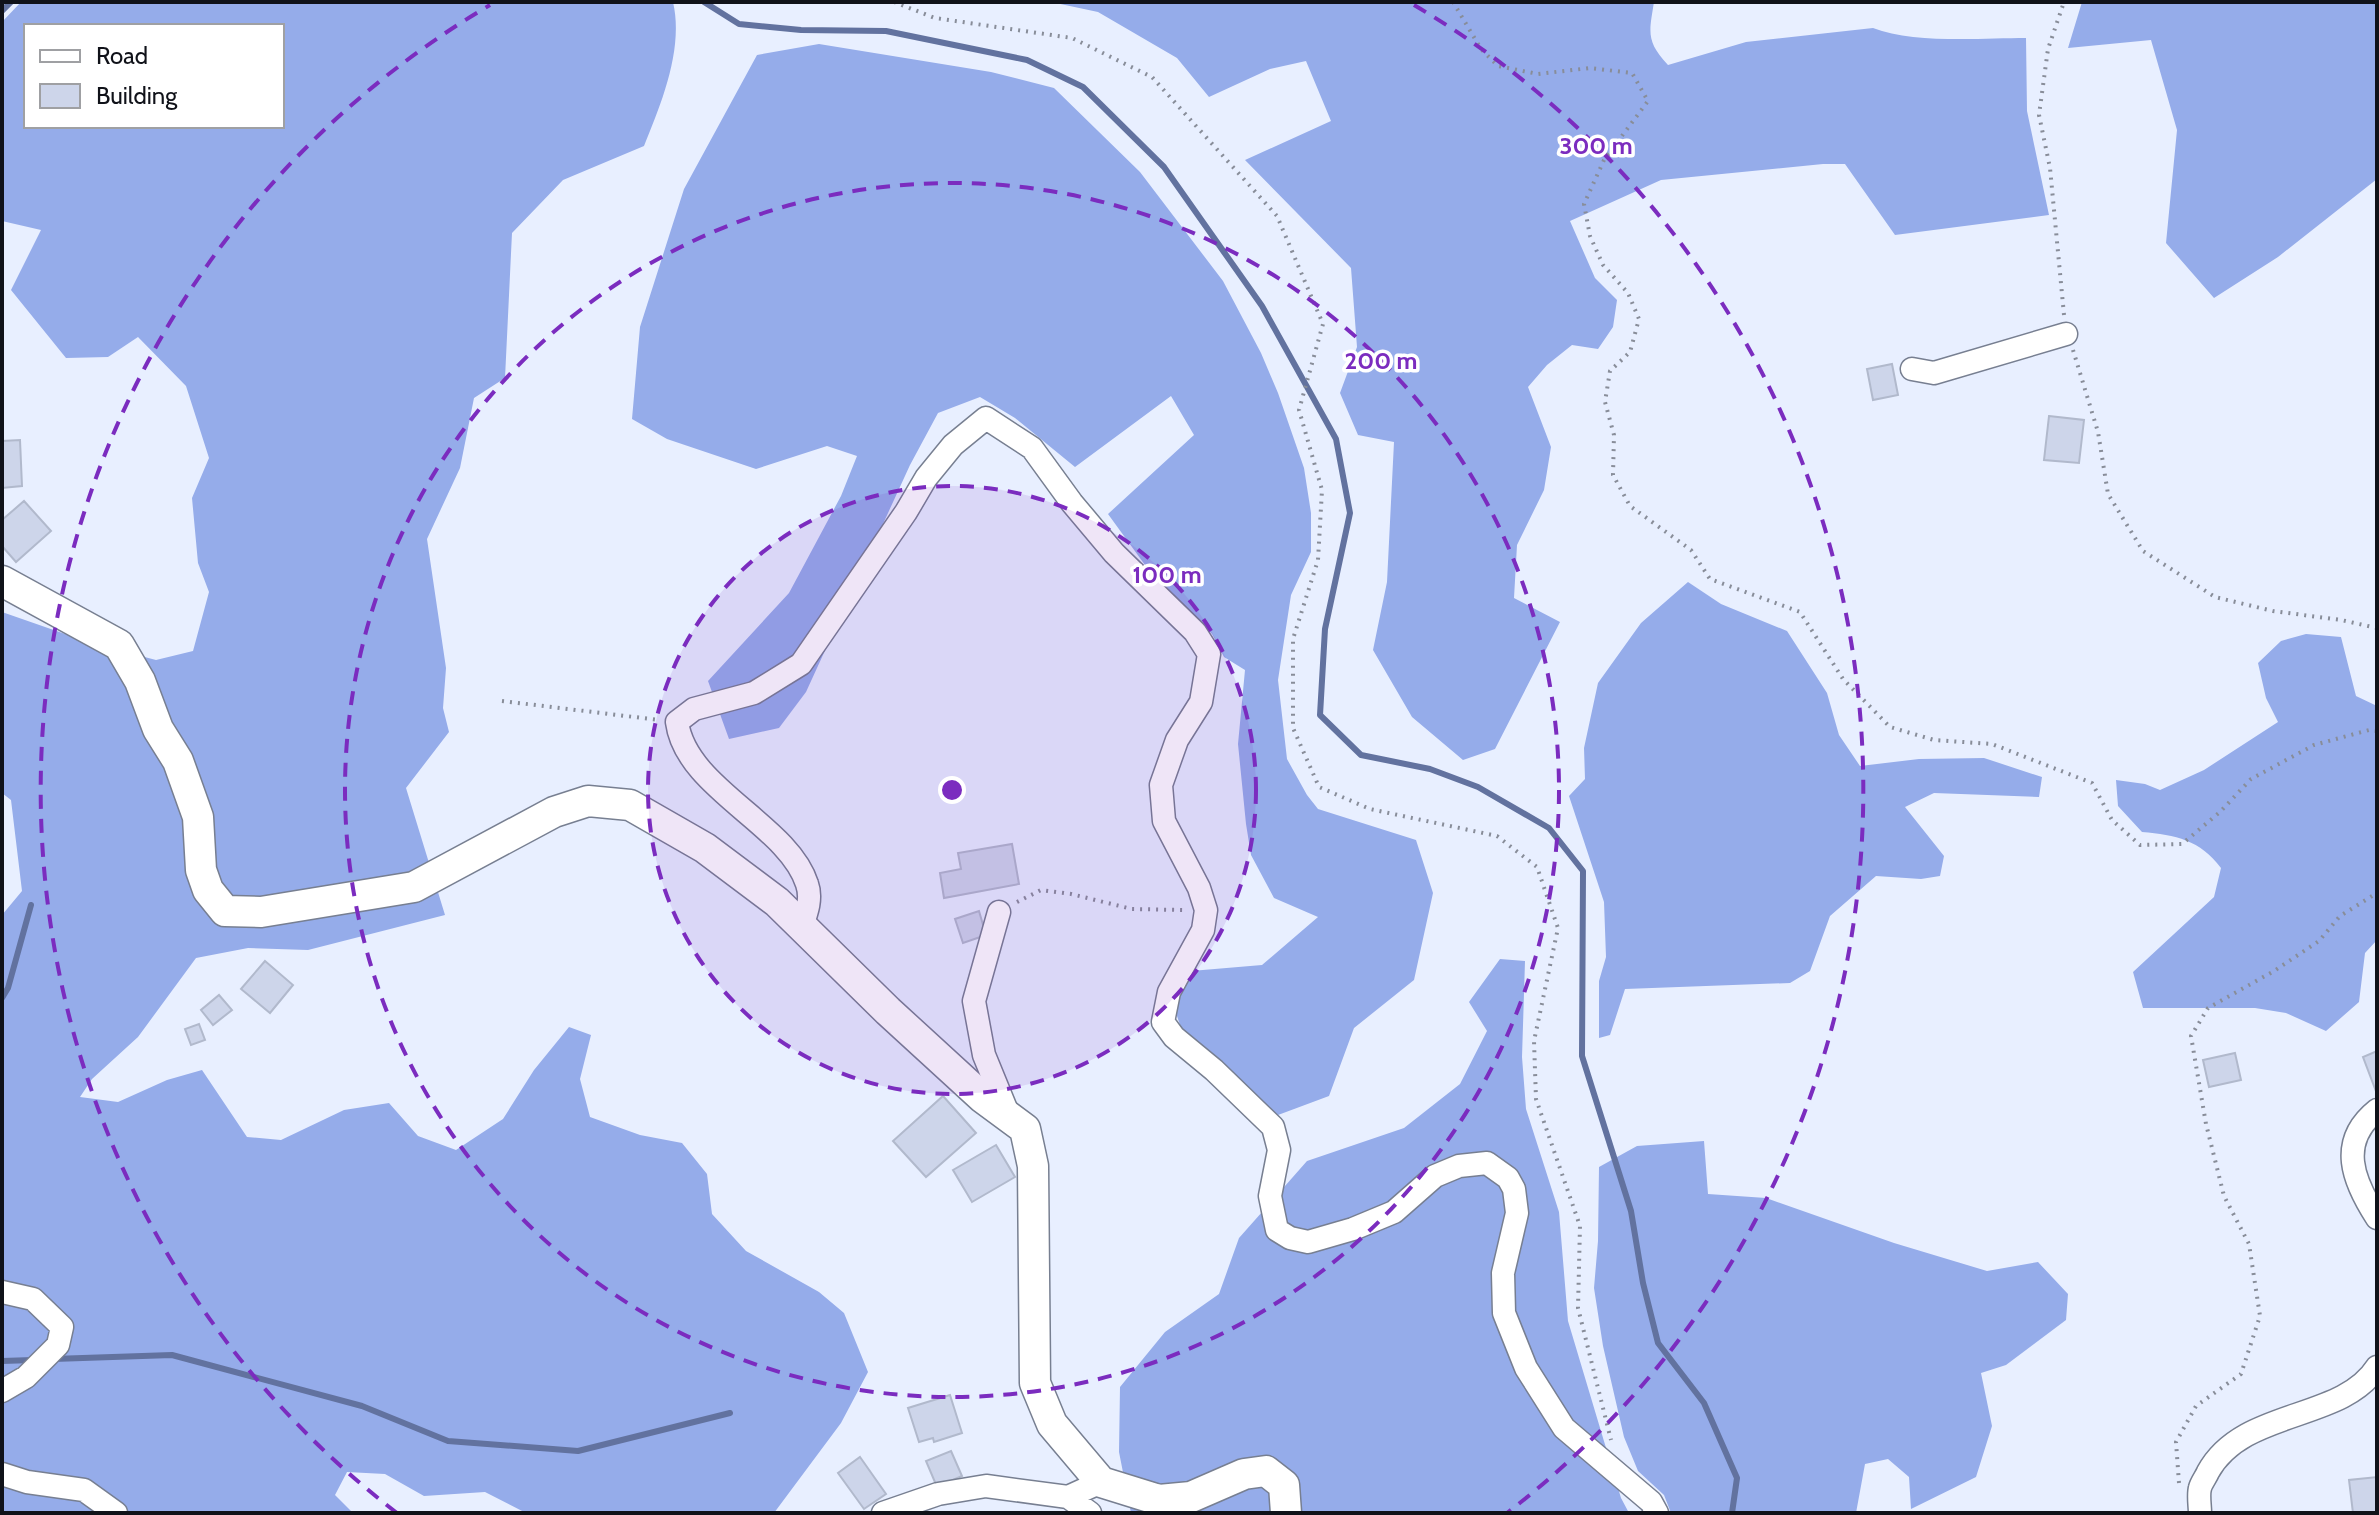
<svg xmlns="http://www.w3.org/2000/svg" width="2379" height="1515" font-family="Cabin,sans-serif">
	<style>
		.forest { fill: #95acea; fill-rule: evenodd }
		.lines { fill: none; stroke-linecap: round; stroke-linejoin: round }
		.stream { stroke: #62729f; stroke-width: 6 }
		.building { fill: #cdd5ea; stroke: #b1b9cc; stroke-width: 2 }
		.street-casing { stroke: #777f91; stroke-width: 25 }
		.secondary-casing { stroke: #777f91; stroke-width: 33 }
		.path { stroke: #888d99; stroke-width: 4; stroke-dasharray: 2 6; stroke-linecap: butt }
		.street { stroke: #fff; stroke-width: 22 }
		.secondary { stroke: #fff; stroke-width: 30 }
		.ring { fill: none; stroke: #7b2cbf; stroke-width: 4; stroke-dasharray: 14 10 }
		.centre { fill: #7b2cbf; stroke: #fff; stroke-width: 4 }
		.ring-label { font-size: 24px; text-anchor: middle; font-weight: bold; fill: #7b2cbf; stroke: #fff; stroke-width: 7; stroke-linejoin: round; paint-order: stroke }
	</style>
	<rect width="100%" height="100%" fill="#e8efff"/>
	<path class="forest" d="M21 2H673C684 49 661 104 644 146L563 180 512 233 505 378 474 398 460 468 427 539 446 668 443 708 449 732 406 788 445 915 308 950 248 948 196 958 138 1037 92 1079 80 1097 118 1102 167 1080 202 1070 247 1137 281 1140 344 1110 389 1103 418 1136 456 1150 503 1119 534 1070 569 1027 591 1035 580 1079 590 1117 640 1135 682 1143 707 1174 712 1214 746 1251 819 1292 844 1313 868 1372 841 1423 774 1513H526L485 1492 424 1496 385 1474 347 1472 335 1495 353 1513H2V915L22 891 11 800 2 793V612L91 643 156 660 193 651 209 592 198 563 192 498 209 458 186 386 138 337 108 357 66 358 11 290 41 230 2 221V22ZM26 26H282V126H26Z
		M1051 2H1654C1649 33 1646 41 1668 65L1746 42 1873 28C1913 44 1982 38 2026 38L2027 111 2049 215 1895 235 1845 164H1823L1661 180 1570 221 1595 278 1617 300 1613 327 1598 349 1572 345 1547 365 1528 387 1551 447 1544 490 1517 545 1514 598 1560 622 1495 749 1463 760 1412 717 1373 650 1387 582 1394 442 1358 435 1340 393 1357 347 1351 268 1245 160 1331 121 1306 61 1270 69 1209 97 1177 58 1098 12Z
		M2082 2H2377V179L2278 257 2214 298 2166 243 2177 130 2151 40 2068 48Z
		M819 44 991 72 1054 88 1140 172 1223 281 1261 353 1278 393 1304 468 1311 513V552L1291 595 1278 680 1287 759 1307 795 1318 809 1416 840 1433 893 1414 980 1354 1028 1329 1096 1278 1115 1183 1034 1174 1007 1191 971 1262 965 1318 917 1274 898 1251 855 1246 824 1238 744 1245 670 1224 657 1212 634 1145 565 1108 514 1194 435 1171 396 1075 467 1015 418 980 397 938 413 910 465 806 692 779 728 729 739 708 681 789 593 841 496 857 456 827 446 756 469 667 439 632 419 640 327 684 189 757 55Z
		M1688 582 1721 604 1787 631 1827 693 1839 735 1860 766 1919 759 1984 758 2042 777 2039 797 1934 793 1905 807 1944 856 1940 876 1921 879 1876 876 1830 916 1810 971 1790 983 1625 989 1610 1035 1599 1038V981L1606 957 1604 902 1569 796 1585 779 1584 748 1598 683 1641 623Z
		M2306 634 2341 637 2356 696 2377 706V940L2365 953 2359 1002 2326 1031 2286 1013 2255 1008H2143L2133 972 2214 897 2221 868C2200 840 2176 835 2142 832L2118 806 2116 780 2145 784 2160 790 2204 770 2278 722 2266 698 2258 663 2281 641Z
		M1500 959 1525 961 1522 1057 1526 1109 1559 1212 1568 1321 1621 1498 1629 1513H1131L1119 1452 1120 1387 1165 1332 1219 1294 1239 1238 1307 1161 1404 1128 1460 1084 1487 1031 1469 1002Z
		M1704 1141 1708 1194 1766 1198 1894 1243 1987 1271 2038 1262 2068 1294 2066 1320 2006 1365 1981 1373 1992 1426 1976 1477 1911 1509 1909 1477 1888 1459 1865 1464 1856 1513H1671L1664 1495 1638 1471 1624 1437 1603 1346 1594 1288 1598 1241 1599 1167 1637 1146Z"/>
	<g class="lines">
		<path class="stream" d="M704 2 739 24 801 30 886 31 1027 60 1083 87 1164 167 1262 306 1336 439 1350 513 1325 629 1320 715 1361 755 1430 769 1478 787 1549 828 1583 871 1582 1056 1631 1211 1643 1283 1658 1343 1704 1403 1737 1478 1732 1513
			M2 11 11 2
			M2 998 8 988 31 905
			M53 1359 172 1355 362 1406 448 1441 578 1451 730 1413
			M2 1361 33 1360"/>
	</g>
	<path class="building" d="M1892 364 1898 395 1873 400 1867 369Z
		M2049 416 2084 420 2079 463 2044 460Z
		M20 440 22 486 2 488V441Z
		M24 501 51 531 16 562 2 546V520Z
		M1012 844 1019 884 944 898 940 873 961 869 958 853Z
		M979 911 986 935 963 943 955 919Z
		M265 961 293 985 270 1013 241 989Z
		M219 995 232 1010 213 1025 201 1010Z
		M199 1024 205 1040 191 1045 185 1029Z
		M2377 1051V1094L2363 1057Z
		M2235 1053 2241 1080 2209 1087 2203 1060Z
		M943 1096 976 1133 926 1177 893 1141Z
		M996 1145 1015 1177 972 1202 953 1170Z
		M950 1395 962 1433 934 1442 933 1438 919 1442 908 1408Z
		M951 1451 962 1476 937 1487 926 1461Z
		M860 1457 886 1494 864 1509 838 1473Z
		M2377 1477V1513H2353L2349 1480Z"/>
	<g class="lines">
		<g class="street-casing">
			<path id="street" d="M1912 369 1934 373 2066 334
				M999 912 974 1001 984 1055 1009 1116
				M802 926C807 912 812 898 807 884 788 824 686 789 677 722L694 709 754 693 801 664 906 512 926 478 953 445 986 418 1032 448 1072 503 1114 553 1195 632 1209 654 1201 702 1177 740 1161 785 1164 821 1199 888 1206 910 1203 930 1169 992 1163 1022 1174 1037 1214 1070 1273 1127 1279 1150 1270 1196 1277 1230 1290 1238 1308 1242 1353 1229 1394 1212 1435 1176 1459 1166 1487 1163 1508 1178 1514 1189 1517 1213 1503 1273 1504 1313 1526 1368 1564 1428 1651 1502 1657 1513
				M2377 1110C2337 1142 2353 1181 2377 1218
				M2 1292 33 1299 62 1327 58 1345 26 1377 2 1391
				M2 1474 27 1482 84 1490 116 1513
				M1068 1497 1090 1513
				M883 1513 938 1494 986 1486 1068 1497 1101 1482
				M2200 1513C2200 1506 2198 1495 2200 1488 2201 1483 2206 1477 2208 1472 2243 1408 2342 1422 2377 1367"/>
		</g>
		<g class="secondary-casing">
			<path id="secondary" d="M2 581 119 645 140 681 158 729 178 761 198 817 201 870 208 890 225 911 261 912 414 887 554 812 588 801 630 805 705 848 777 902 888 1011 983 1098 1025 1129 1033 1166 1035 1383 1052 1424 1101 1482 1159 1500 1191 1497 1244 1474 1266 1471 1284 1485 1286 1513"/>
		</g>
		<path class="path" d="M894 2 935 18 1072 38 1152 77 1277 216 1323 324 1299 410 1322 490 1318 560 1293 639V728L1319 787 1370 809 1497 836 1537 867 1558 928 1534 1041 1536 1099 1580 1226 1578 1308 1611 1440
			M1453 2 1481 49 1498 66 1538 74 1590 68 1632 73 1648 101 1604 160 1584 204 1590 236 1603 265 1628 293 1639 319 1630 352 1610 371 1605 402 1614 435 1613 475 1630 506 1691 550 1710 579 1800 612 1843 679 1890 727 1934 740 1992 744 2092 783 2112 820 2140 845 2182 844 2220 812 2251 779 2314 745 2369 730 2377 731
			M2064 315 2050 168 2039 115 2048 49 2064 2
			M2073 350 2098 432 2108 494 2143 551 2215 597 2273 611 2341 620 2377 628
			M502 701 659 720
			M1017 902 1041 890 1071 894 1132 909 1183 910
			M2179 1483 2176 1442 2196 1406 2241 1374 2260 1316 2249 1244 2224 1196 2206 1124 2191 1036 2208 1008 2274 971 2319 941 2340 916 2377 893"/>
		<use href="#street" class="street"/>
		<use href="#secondary" class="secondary"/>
	</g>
	<circle cx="952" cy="790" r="304" fill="#7b2cbf" fill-opacity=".12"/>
	<g class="ring">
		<circle cx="952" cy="790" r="304"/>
		<circle cx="952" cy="790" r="607"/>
		<path d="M397 1513A911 911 0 0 1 490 5M1414 5A911 911 0 0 1 1507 1513"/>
	</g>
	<circle cx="952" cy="790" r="12" class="centre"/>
	<g class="ring-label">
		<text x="1596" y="154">300 m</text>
		<text x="1381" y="369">200 m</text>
		<text x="1167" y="583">100 m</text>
	</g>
	<rect width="2379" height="1515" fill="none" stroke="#101219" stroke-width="8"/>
	<rect x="24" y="24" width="260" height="104" fill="#ffffff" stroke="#9fa0a3" stroke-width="2"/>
	<rect x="40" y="50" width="40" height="12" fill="#ffffff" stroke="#9fa0a3" stroke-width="2"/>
	<text x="96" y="64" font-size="24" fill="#101219">Road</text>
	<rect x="40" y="84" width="40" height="24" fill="#cdd5ea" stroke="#9fa0a3" stroke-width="2"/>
	<text x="96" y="104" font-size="24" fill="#101219">Building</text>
</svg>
